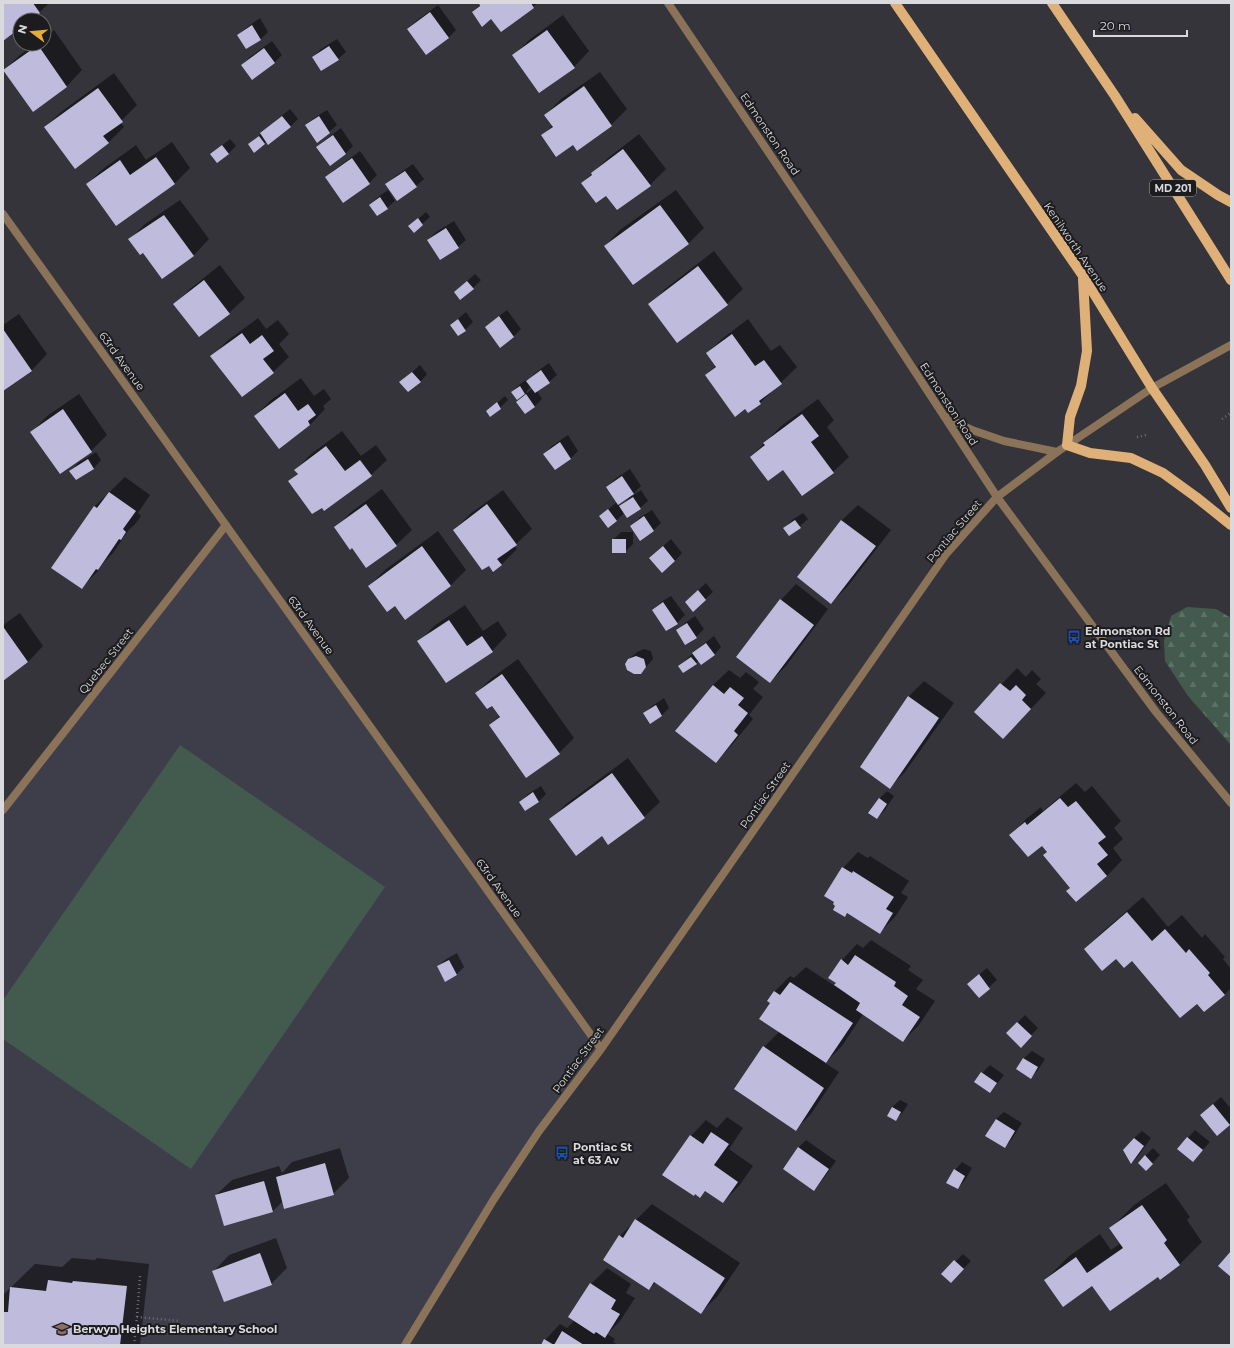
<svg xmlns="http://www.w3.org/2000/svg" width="1234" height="1348" font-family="Montserrat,sans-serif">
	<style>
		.built { fill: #3e3d4a }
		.forest { fill: url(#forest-firs) }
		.garden { fill: #425b4e }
		.shadow { fill: #0007; fill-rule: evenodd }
		.building { fill: #bebbdc }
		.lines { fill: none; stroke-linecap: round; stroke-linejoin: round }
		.path { stroke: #717076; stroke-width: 2.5; stroke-dasharray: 1 3; stroke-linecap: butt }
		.minor { stroke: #8a7359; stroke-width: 8 }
		.tertiary { stroke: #8a7359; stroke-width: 8 }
		.primary { stroke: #dfb078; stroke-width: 10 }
		.labels { text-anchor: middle; stroke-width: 4; stroke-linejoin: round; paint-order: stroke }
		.shield { fill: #1c1c1f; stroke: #a1a0a5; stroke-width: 1 }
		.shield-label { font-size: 10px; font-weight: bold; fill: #dad9de }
		.street-label { font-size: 11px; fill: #dad9de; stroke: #1c1c1f }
		.poi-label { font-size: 11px; font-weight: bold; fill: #dad9de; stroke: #1c1c1f; text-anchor: start }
	</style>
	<defs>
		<pattern id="forest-firs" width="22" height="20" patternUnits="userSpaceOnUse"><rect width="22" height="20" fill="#425b4e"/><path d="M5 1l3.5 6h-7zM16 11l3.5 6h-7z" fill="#5d7267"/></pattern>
	</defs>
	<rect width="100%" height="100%" fill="#35343b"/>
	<path class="built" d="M226 525 601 1049 539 1131 405 1345H3V810Z"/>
	<path class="forest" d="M1187 607 1216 609 1231 618V745L1188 696 1165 661 1164 641 1171 616Z"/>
	<path class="garden" d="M180 745 385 887 191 1169 3 1039V1000Z"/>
	<path class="shadow" d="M3 3H49L40 12 29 20H20V27L3 39Z
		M480 3H538L501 31 492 18 473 12 480 4Z
		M438 5 456 30 449 37 408 29 416 21Z
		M563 15 589 51 574 67 513 56 529 40Z
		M260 18 268 32 261 39 247 48 238 35 246 28Z
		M54 30 82 70 67 86 34 110 4 70 20 55 35 44H44V37Z
		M337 39 346 52 338 59 313 57 321 49Z
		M272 41 282 55 275 62 252 78 242 65 250 57Z
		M600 72 627 109 611 125 573 143 542 136 553 125 545 115 561 99Z
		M114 73 137 105 120 122 124 127 108 143 45 127 61 112Z
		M290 109 298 119 290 127 267 141 254 151 249 145 269 126Z
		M327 110 337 125 329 132 306 126 314 118Z
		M341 128 353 146 346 153 330 165 318 147 325 140Z
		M639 134 666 169 650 185 582 183 608 158Z
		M230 139 236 146 228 154H211Z
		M172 142 190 168 175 183 116 225 87 184 103 169 136 145 146 160Z
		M360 151 377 175 369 183 343 202 326 178 334 170Z
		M413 164 424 179 416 186 387 185 394 177Z
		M388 190 395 201 387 208 370 205 378 197Z
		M676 190 704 228 688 244 605 246 620 230Z
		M180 200 209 239 194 255 162 278 143 252 130 239 145 224Z
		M426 212 430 217 414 231 410 226Z
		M454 221 466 240 458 247 428 240 436 232Z
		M714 251 743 289 727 304 650 305 665 289Z
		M220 265 245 298 229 313 175 304 190 289Z
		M475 274 481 280 473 288 455 292Z
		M507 310 521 329 514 336 500 346 486 327 494 320Z
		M466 312 473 322 465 330 451 325Z
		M19 314 47 354 32 370 3 390V325Z
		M258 318 266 329 278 320 289 334 279 344 289 357 273 372 242 395 212 356 227 341Z
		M748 319 771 351 780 345 797 367 760 403 748 412 706 375 716 365 707 353 723 338Z
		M549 363 557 375 549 382 537 391 542 399 535 406 525 413 517 402 523 395 512 392 520 384 528 379 529 380 535 373ZM531 386 533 388 527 393 526 392Z
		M420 365 427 374 420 382H401Z
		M301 378 314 396 324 389 331 399 323 406 325 409 310 425 255 416 271 400Z
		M79 394 107 435 91 451 60 472 32 432 47 416Z
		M505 396 508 400 491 416 487 411Z
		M818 399 834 420 827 427 849 457 833 472 783 468 751 457 780 427Z
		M342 431 361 456 376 445 387 460 371 475 289 481 298 473 295 470 311 454Z
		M568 435 578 451 571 458 555 469 544 454 552 446Z
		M96 452 101 460 94 468 76 479 71 471 78 463Z
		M630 469 641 486 632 495V496L641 490 648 501 640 508 625 512 616 521 600 516 617 502 607 487 615 479ZM630 497 620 507 618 504Z
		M125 477 150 495 138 513 141 516 136 523 128 531 113 553 104 562 97 572 81 588 94 507Z
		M382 489 412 530 396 545 352 547 335 528 351 512Z
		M503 490 532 529 514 546 517 549 501 565 454 530 470 514Z
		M858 505 891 530 847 587 831 603 798 577 842 520Z
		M652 510 661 523 653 531 632 526 639 518Z
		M803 513 808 519 790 535 785 528 792 520Z
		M438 531 466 570 451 585 405 619 395 605 369 586 385 570Z
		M621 532H633V544L625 552 613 540Z
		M671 539 682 553 675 561 650 558Z
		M706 583 713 592 693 610 694 594Z
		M796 584 828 609 786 666 770 682 781 600Z
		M671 596 685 615 677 623 653 610 661 602Z
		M465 605 483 631 498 621 507 635 492 651 419 642 434 626Z
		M20 613 43 646 28 662 3 680V625Z
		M695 616 704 629 696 637 677 631 685 623Z
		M714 636 721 647 714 655 699 660 696 663 679 666 701 646Z
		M644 649 651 651 653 659 641 673 629 659 637 652Z
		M518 659 574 738 559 753 490 725 500 715 492 705 476 693 492 678Z
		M1017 668 1026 677 1032 670 1041 679 1036 684 1046 693 1003 738 975 712Z
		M729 670 740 678 746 672 759 682 753 689 763 697 749 715 753 719 731 746 716 762 713 685Z
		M924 681 954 703 905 772 890 787 908 697Z
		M664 698 669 708 662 715 650 723 644 713 652 706Z
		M628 758 660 802 644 817 602 835 550 820 566 804Z
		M1076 783 1085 792 1092 786 1121 821 1114 828 1123 839 1113 848 1122 860 1107 876 1071 888 1042 844 1011 835 1026 819 1041 807 1043 811Z
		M541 786 546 794 539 801 526 810 520 802 528 794Z
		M887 791 894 796 885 810 877 818 879 799Z
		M858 852 868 858 870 856 909 881 901 893 908 897 895 917 879 933 848 913 845 916 836 905 843 868Z
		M1143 897 1168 927 1182 915 1202 938 1205 934 1225 957 1223 959 1231 969V988L1224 995 1197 1003 1132 960 1116 958 1085 949 1101 933Z
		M871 940 911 966 908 970 923 980 916 989 935 1001 919 1025 903 1041 863 1014 842 1046 825 1063 839 1072 811 1114 796 1129 764 1047 780 1031 771 1003 769 1001 775 991 790 976 794 978 806 967 835 986 837 983 842 960 857 944 863 948Z
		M457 953 464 967 456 975 438 966 446 959Z
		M987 968 997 980 979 996 976 977Z
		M1025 1015 1038 1028 1021 1046 1007 1033Z
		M1032 1051 1045 1059 1038 1070 1030 1078 1017 1069 1024 1058Z
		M990 1065 1004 1075 997 1084 990 1092 975 1082 982 1073Z
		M1221 1097 1231 1109V1123L1217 1134 1201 1115Z
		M900 1100 908 1104 903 1112 896 1120 892 1107Z
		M1004 1112 1022 1123 1012 1139 1005 1147 996 1119Z
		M727 1117 743 1128 729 1149 753 1166 739 1186 723 1202 706 1190 700 1196 691 1136 706 1120 717 1128Z
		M1195 1130 1210 1142 1200 1153 1178 1149Z
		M1142 1131 1151 1138 1139 1155 1132 1163 1134 1138Z
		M806 1140 836 1161 821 1182 814 1190 798 1148Z
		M340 1148 349 1178 333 1194 283 1201 273 1211 216 1195 232 1180 279 1166 282 1173 292 1162Z
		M1153 1148 1160 1155 1146 1170 1145 1156Z
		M962 1162 972 1168 965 1180 958 1188 955 1170Z
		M1166 1183 1190 1217 1187 1220 1202 1242 1179 1265 1158 1276 1092 1284 1045 1280 1068 1257 1100 1234 1111 1250 1121 1243 1110 1229 1134 1205Z
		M652 1204 740 1263 717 1297 701 1312 656 1282 649 1289 604 1260 620 1236Z
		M276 1238 287 1268 271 1284 214 1271 229 1255Z
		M963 1254 971 1261 951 1281 943 1274Z
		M72 1258 95 1260 97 1258 149 1264 140 1345H3V1295L35 1264 62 1267Z
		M607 1268 631 1284 626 1293 635 1298 620 1321 607 1334 615 1339 613 1342 618 1345H542L545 1340 560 1324 567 1328 575 1320 570 1316 591 1284Z"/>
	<path class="building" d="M3 3H33L40 13 31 20H20V28L3 41Z
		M479 3H531L534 8 501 32 491 19 482 27 472 12 480 6Z
		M430 12 449 38 426 55 407 29Z
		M252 25 261 40 246 49 237 35Z
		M547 30 575 68 539 93 512 55Z
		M38 45 67 87 33 112 3 70Z
		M329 46 339 60 321 71 312 57Z
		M264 48 275 63 252 80 241 65Z
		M584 86 612 126 577 151 573 145 556 157 541 135 553 127 544 115Z
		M98 88 123 122 103 136 109 143 75 169 44 127Z
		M282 116 291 127 268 145 260 133Z
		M319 116 330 133 317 143 305 125Z
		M333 135 346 154 330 166 316 147Z
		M259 136 265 144 254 153 248 144Z
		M222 145 229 154 217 163 210 154Z
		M623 149 651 186 617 210 606 196 596 203 581 183 592 175 591 173Z
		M156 157 175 184 116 226 86 184 120 160 130 175Z
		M352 158 370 184 343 203 325 177Z
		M405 171 417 187 397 201 385 184Z
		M380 197 388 209 377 216 369 205Z
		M660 205 689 244 633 285 604 246Z
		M164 215 194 256 162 279 143 253 140 255 128 239Z
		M418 218 423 225 414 233 408 226Z
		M446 228 459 248 440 260 427 240Z
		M698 266 728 305 677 343 648 304Z
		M204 280 230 314 199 337 173 304Z
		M467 281 474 289 460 300 454 292Z
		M499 316 514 337 500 348 485 327Z
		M458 319 466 331 458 336 450 325Z
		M3 329 32 371 3 391Z
		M242 333 250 344 262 335 274 351 263 359 274 373 242 397 210 356Z
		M732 334 755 366 764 360 782 384 759 401 761 404 748 413 745 409 735 417 705 375 716 367 706 353Z
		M541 370 550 383 535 393 526 381Z
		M412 372 421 382 408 392 399 382Z
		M520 386 525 394 517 400 511 392Z
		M285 393 298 411 308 404 316 415 308 421 310 425 279 449 254 416Z
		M526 394 535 407 525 414 516 402Z
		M497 402 501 409 490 417 486 411Z
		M63 409 92 452 60 474 30 432Z
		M802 414 819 436 811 442 834 473 802 496 783 470 768 481 750 457 765 445 763 443Z
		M560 442 571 459 555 470 543 454Z
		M326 446 345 471 360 460 372 476 324 511 322 508 312 514 288 481 298 474 294 470Z
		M88 459 94 469 76 480 69 471Z
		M622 476 634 494 618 505 606 487Z
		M109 492 136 511 123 529 126 532 121 540 119 539 98 570 96 569 82 589 51 568 94 506 97 508Z
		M633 497 641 509 627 518 619 506Z
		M366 504 397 546 366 568 352 548 350 550 334 527Z
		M487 504 517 545 497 559 502 565 493 572 489 566 482 570 453 530Z
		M608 509 617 521 608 528 599 516Z
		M644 516 654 531 640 541 630 526Z
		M795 520 801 528 789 536 783 528Z
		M841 520 876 546 831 604 797 577Z
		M612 539H626V553H612Z
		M422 546 451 586 405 620 395 606 387 612 368 586Z
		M663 546 675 561 662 573 649 558Z
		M698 590 706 600 693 612 685 602Z
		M780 599 814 625 770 683 736 657Z
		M663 602 678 624 666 631 652 610Z
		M449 620 467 646 482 636 493 652 446 683 417 641Z
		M687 623 697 638 685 645 676 630Z
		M4 628 28 662 3 681V629Z
		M706 643 715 655 701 665 692 653Z
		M636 656 644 659 646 667 641 674H634L627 670 625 664 628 659Z
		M691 657 697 664 683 673 678 666Z
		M502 674 560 754 526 778 489 725 500 717 492 706 487 709 475 693Z
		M1000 683 1010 691 1016 685 1026 695 1022 700 1031 709 1003 739 974 712Z
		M713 685 724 694 730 687 744 698 738 705 748 713 734 731 738 735 716 763 675 731Z
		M908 696 939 718 890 789 860 767Z
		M656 705 662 716 650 724 643 713Z
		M612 773 645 818 608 845 602 836 576 856 549 819Z
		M533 792 539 802 525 811 519 802Z
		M879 798 887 804 877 819 868 813Z
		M1060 798 1068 807 1076 801 1106 837 1098 843 1108 855 1097 864 1107 876 1076 902 1066 891 1070 888 1043 855 1047 852 1042 846 1028 857 1009 835 1025 822 1027 825Z
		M842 867 852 873 853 871 894 897 886 909 893 913 880 934 847 913 845 917 833 910 835 906 833 904 834 902 824 896Z
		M1127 912 1152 941 1165 929 1186 953 1189 949 1210 973 1208 975 1225 995 1204 1012 1197 1004 1180 1018 1132 961 1124 968 1116 959 1102 971 1084 949Z
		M855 955 896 982 894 986 908 996 902 1005 920 1017 903 1042 856 1010 860 1003 834 985 836 983 828 978 841 959 848 965Z
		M449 960 457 975 445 982 437 966Z
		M979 974 990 989 979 998 967 984Z
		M790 982 853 1023 826 1063 759 1019 770 1003 767 1001 774 991 780 995Z
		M1017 1022 1032 1036 1021 1048 1006 1033Z
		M763 1046 824 1088 796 1131 734 1089Z
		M1023 1058 1038 1067 1031 1079 1016 1069Z
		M981 1072 997 1083 990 1093 974 1082Z
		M1213 1104 1230 1125 1217 1136 1200 1115Z
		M892 1107 901 1112 896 1121 887 1116Z
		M996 1119 1015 1131 1005 1148 985 1136Z
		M711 1132 729 1144 714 1165 738 1182 723 1203 705 1191 700 1198 695 1194 694 1196 662 1175 690 1135 703 1144Z
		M1187 1137 1203 1150 1193 1162 1177 1149Z
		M1134 1138 1144 1146 1131 1164 1123 1150Z
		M798 1147 829 1169 814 1191 783 1169Z
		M1145 1155 1153 1164 1146 1171 1138 1163Z
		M325 1163 334 1195 284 1209 276 1177Z
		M954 1169 965 1176 958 1189 946 1183Z
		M264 1181 273 1212 224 1226 215 1195Z
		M1142 1205 1167 1240 1164 1243 1180 1265 1160 1280 1158 1277 1110 1311 1092 1286 1063 1307 1044 1280 1076 1257 1087 1273 1123 1248 1109 1228Z
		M635 1219 725 1278 701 1314 654 1282 649 1290 603 1260 619 1235 623 1238Z
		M1231 1251V1277L1218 1266Z
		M260 1253 272 1285 224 1302 212 1271Z
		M954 1260 964 1269 951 1283 941 1274Z
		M48 1280 72 1283 73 1281 127 1286 120 1345H3V1312H8L10 1287 46 1291Z
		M590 1283 616 1300 611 1309 620 1314 605 1338 596 1332 594 1334 568 1317Z
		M562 1331 584 1345H554Z
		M544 1339 554 1345H541Z"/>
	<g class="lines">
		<path class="path" d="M1222 419 1231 413
			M1137 437 1146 435
			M137 1317 140 1276
			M134 1345 137 1317 180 1321"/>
		<path class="minor" d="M3 214 601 1049
			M3 810 226 525
			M405 1345 494 1199 539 1131 601 1049 946 554 997 497"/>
		<path class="tertiary" d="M668 3 876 312 997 497 1156 712 1231 803
			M944 416 972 430 1004 441 1057 452
			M997 497 1057 452 1152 388 1231 345"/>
		<path class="primary" d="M895 3 1083 276 1152 388 1205 465 1231 508
			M1052 3 1115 96 1231 280
			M1135 118 1181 170 1218 195 1231 202
			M1083 279 1087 351 1081 386 1070 417 1067 445 1090 453 1131 458 1163 473 1196 497 1231 525"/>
	</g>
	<defs>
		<g id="bus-bare" transform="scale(1.08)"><path d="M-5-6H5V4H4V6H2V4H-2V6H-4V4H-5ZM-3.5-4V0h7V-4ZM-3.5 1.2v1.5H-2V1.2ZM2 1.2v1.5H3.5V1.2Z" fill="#1a4fb4" stroke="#1c1c1f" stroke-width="2.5" paint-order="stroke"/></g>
		<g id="school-bare" transform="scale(1.08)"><path d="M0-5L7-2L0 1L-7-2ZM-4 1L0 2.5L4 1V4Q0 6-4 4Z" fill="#8d6e63" stroke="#1c1c1f" stroke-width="2.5" paint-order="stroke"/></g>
	</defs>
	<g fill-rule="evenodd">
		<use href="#bus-bare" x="1074" y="637"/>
		<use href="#bus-bare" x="562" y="1153"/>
		<use href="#school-bare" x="62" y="1329"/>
	</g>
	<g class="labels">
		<rect class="shield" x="1150" y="180" width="46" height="16" rx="3"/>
		<g class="shield-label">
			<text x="1173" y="192">MD 201</text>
		</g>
		<g class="street-label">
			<text transform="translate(770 134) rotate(56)" y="4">Edmonston Road</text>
			<text transform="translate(1076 247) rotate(56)" y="4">Kenilworth Avenue</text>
			<text transform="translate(122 361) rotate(54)" y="4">63rd Avenue</text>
			<text transform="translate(949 404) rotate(57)" y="4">Edmonston Road</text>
			<text transform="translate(954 531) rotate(-50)" y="4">Pontiac Street</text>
			<text transform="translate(311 625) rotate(54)" y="4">63rd Avenue</text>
			<text transform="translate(106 661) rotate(-52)" y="4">Quebec Street</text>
			<text transform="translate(1166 705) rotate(52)" y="4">Edmonston Road</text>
			<text transform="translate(765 795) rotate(-55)" y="4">Pontiac Street</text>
			<text transform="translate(499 888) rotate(54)" y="4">63rd Avenue</text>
			<text transform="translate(578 1060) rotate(-54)" y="4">Pontiac Street</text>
		</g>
		<g class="poi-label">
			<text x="1085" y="635">Edmonston Rd<tspan x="1085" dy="13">at Pontiac St</tspan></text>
			<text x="573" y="1151">Pontiac St<tspan x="573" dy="13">at 63 Av</tspan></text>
			<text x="73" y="1333">Berwyn Heights Elementary School</text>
		</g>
	</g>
	<rect width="1234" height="1348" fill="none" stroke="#dad9de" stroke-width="8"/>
	<g transform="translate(32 32) rotate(286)"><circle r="19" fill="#1c1c1f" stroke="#68686b"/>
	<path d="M0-3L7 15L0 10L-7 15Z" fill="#e6ac36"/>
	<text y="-6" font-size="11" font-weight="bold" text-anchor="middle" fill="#dad9de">N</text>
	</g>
	<path d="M1094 30v6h93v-6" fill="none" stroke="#dad9de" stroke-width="2"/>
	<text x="1100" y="30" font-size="12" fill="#dad9de" stroke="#1c1c1f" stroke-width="3" paint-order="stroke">20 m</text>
</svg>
